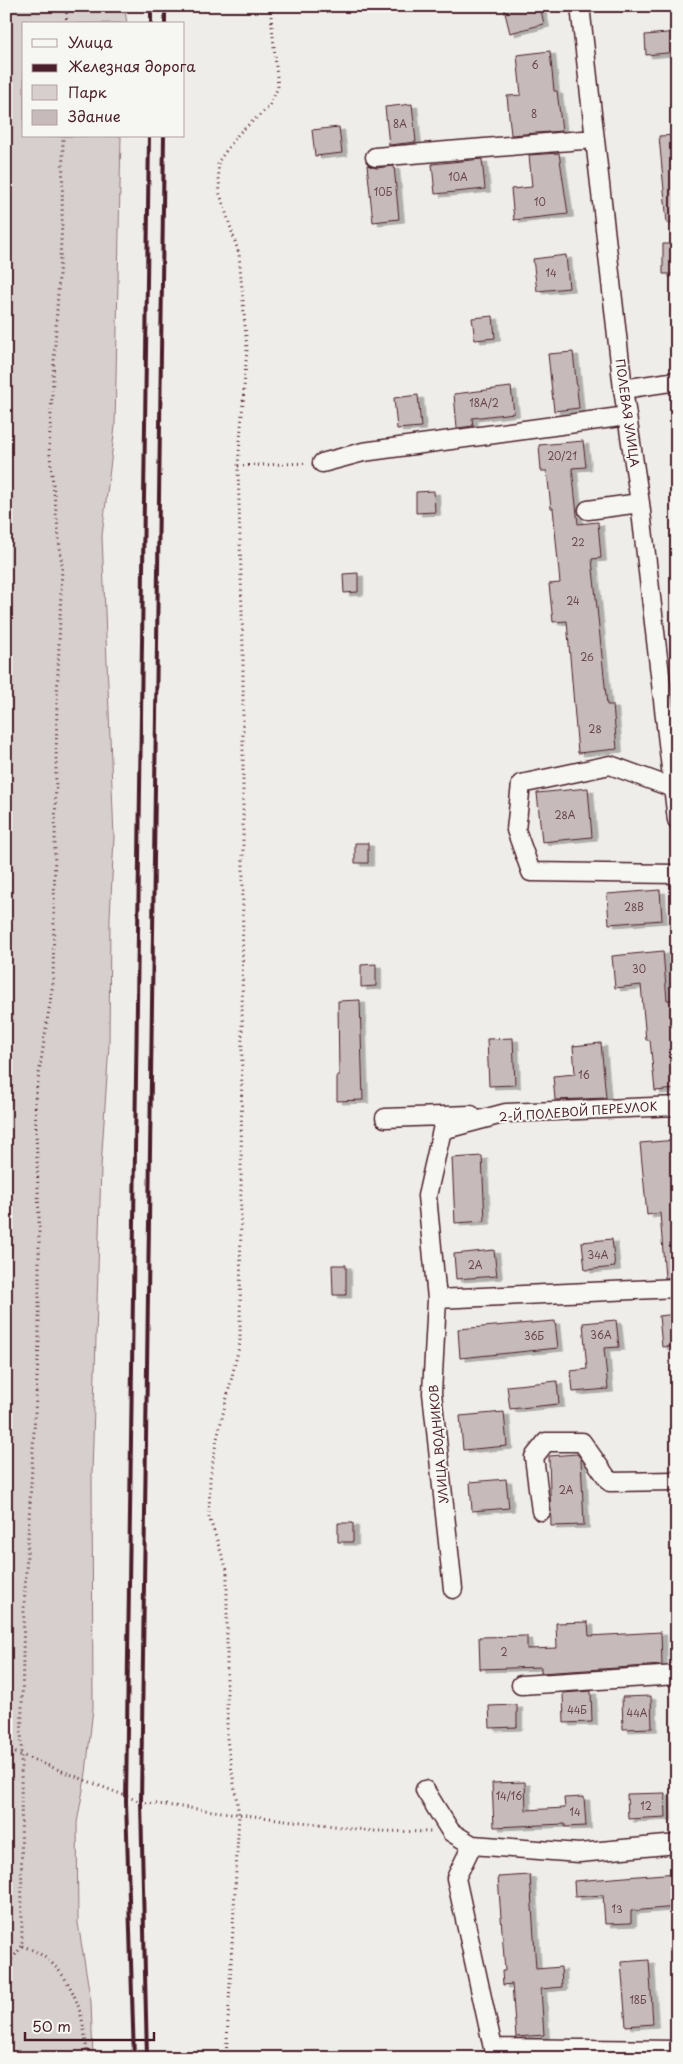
<svg xmlns="http://www.w3.org/2000/svg" width="683" height="2064" font-family="'Playpen Sans',sans-serif">
	<style>
		.green { fill: #d7cfce; stroke: #90777c }
		.building { fill: #c6babb; stroke: #4a1f2b; filter: url(#shadow) }
		.lines { fill: none; stroke-linecap: round; stroke-linejoin: round }
		.minor-casing { stroke: #4a1f2b; stroke-width: 21 }
		.path { stroke: #4a1f2b; stroke-width: 3; stroke-dasharray: 1 4; stroke-linecap: butt }
		.minor { stroke: #f6f6f2; stroke-width: 18 }
		.rail { stroke: #4a1f2b; stroke-width: 4 }
		.labels { text-anchor: middle; stroke-width: 4; stroke-linejoin: round; paint-order: stroke }
		.number-label { font-size: 10px; fill: #69464f }
		.street-label { font-size: 12px; fill: #4a1f2b; stroke: #f6f6f2 }
	</style>
	<defs>
		<filter id="shadow"><feDropShadow dx="5.5" dy="3" stdDeviation="0" flood-color="#0004"/></filter>
	</defs>
	<rect width="100%" height="100%" fill="#efedea"/>
	<filter id="ink" filterUnits="userSpaceOnUse"><feTurbulence type="fractalNoise" baseFrequency=".02" numOctaves="2"/><feDisplacementMap in="SourceGraphic" scale="10" xChannelSelector="R" yChannelSelector="G"/><feConvolveMatrix kernelMatrix="1 2 1 2 8 2 1 2 1" color-interpolation-filters="sRGB"/></filter>
	<g filter="url(#ink)">
		<path class="green" d="M6 6H124L127 23 24 24V136H121L115 426 102 536 114 837 110 918 109 1045 101 1167 92 1474 93 1708 86 1773 77 1823 78 1923 91 2002 93 2058H6Z"/>
		<path class="building" d="M514 6H540L544 24 510 33 504 9Z
			M677 32V52L646 55 645 35Z
			M550 51 554 91H557L562 131 511 135 507 96 521 95 517 55Z
			M412 104 416 142 389 145 385 107Z
			M339 127 342 153 315 156 312 130Z
			M677 135V223H667L659 136Z
			M559 153 568 214 514 220 511 189 532 187 529 155Z
			M482 159 485 189 435 194 432 164Z
			M367 165 376 168 394 166 399 219 373 222Z
			M663 244H677V274H663Z
			M566 255 569 288 537 291 533 259Z
			M493 316 495 338 475 340 472 318Z
			M573 352 579 408 554 411 548 354Z
			M511 387 514 413 472 418 473 426 457 428 454 394Z
			M418 395 421 427 397 429 394 398Z
			M583 441 586 467 572 468 578 524 598 522 601 558 592 559 607 705H613L617 749 578 753 567 621 553 622 549 584 560 583 553 508H551L547 471H541L539 445Z
			M434 491 435 512 416 513V492Z
			M358 573V592L344 593 343 574Z
			M588 788 592 837 542 842 537 793Z
			M355 843H368V863H355Z
			M660 890 662 920 609 924 607 894Z
			M663 951 667 1000H677V1089L655 1091 650 1040H646L641 985 615 988 612 956Z
			M376 964V986L361 987V965Z
			M360 1000 363 1100 337 1101V1076H339L338 1001Z
			M513 1038 515 1085 489 1086 487 1039Z
			M601 1043 606 1098 555 1100 553 1076 575 1074 573 1046Z
			M677 1140V1277L665 1278 660 1213 647 1215 640 1143Z
			M482 1156 485 1221 455 1223 452 1158Z
			M612 1239 615 1267 585 1270 582 1242Z
			M494 1250 497 1276 456 1279 454 1254Z
			M332 1265H346V1295H333Z
			M677 1314V1346L662 1347 659 1316Z
			M616 1320 619 1347 604 1348 608 1389 573 1392 571 1371 587 1369 583 1323Z
			M555 1321 558 1348 460 1358 458 1329Z
			M557 1381 559 1404 510 1409 507 1386Z
			M504 1412 507 1446 463 1450 460 1416Z
			M577 1454 581 1459 584 1525 551 1526 549 1456Z
			M506 1479 509 1508 472 1511 470 1482Z
			M338 1523H353V1542H338Z
			M588 1622 589 1636 661 1632 662 1665 541 1673V1667L480 1669 479 1637 527 1636V1649L557 1648 556 1623Z
			M591 1691 592 1722 564 1723 563 1693Z
			M651 1696 652 1728 623 1729 622 1697Z
			M517 1705V1727L490 1728 489 1706Z
			M525 1782 526 1810 565 1808 564 1798 584 1797 586 1826 565 1827V1824L494 1827 492 1783Z
			M665 1793 666 1817 628 1819 627 1794Z
			M677 1873V1907L631 1911V1923L605 1924 603 1895 575 1897 574 1881Z
			M530 1875 536 1969 561 1967 562 1987 541 1989 544 2035 516 2037 512 1984 503 1985 502 1971H505L498 1877Z
			M649 1960 653 2024 626 2026 621 1962Z"/>
		<g class="lines">
			<g class="minor-casing">
				<path id="minor" d="M580 6 623 389 640 503 677 820
					M375 157 595 139
					M623 389 677 381
					M322 463 363 452 627 416
					M588 510 640 503
					M677 787 673 788 610 765 521 784 516 830 531 872 677 874
					M385 1118 471 1115
					M437 1299 677 1288
					M541 1511 534 1457 546 1442H582L610 1482 677 1481
					M453 1589 432 1393 437 1299 427 1196 442 1130 506 1113 677 1106
					M521 1685 677 1675
					M425 1790 451 1832 472 1845 579 1853 677 1844
					M472 1845 456 1878 493 2048 677 2050"/>
			</g>
			<path class="path" d="M66 24 67 6
				M238 466 307 463
				M6 1749 141 1802 374 1831 433 1832
				M22 1946C70 1961 85 2012 87 2058
				M6 1967 22 1946 21 1755 24 1607 39 1343V1218L35 1100 53 983 57 698 62 566 49 447 62 224 63 136
				M226 2058 239 1815 227 1740V1570L209 1517 210 1478 216 1443 240 1343 243 877V648L238 466 247 349 239 254 220 194 218 162 239 133 269 107 278 87 270 6"/>
			<use href="#minor" class="minor"/>
			<path class="rail" d="M151 24V6
				M165 24V6
				M134 2058 126 1802 149 136
				M147 2058 141 1802 164 136"/>
		</g>
	</g>
	<g class="labels">
		<g class="number-label">
			<text x="535" y="69">6</text>
			<text x="534" y="118">8</text>
			<text x="400" y="128">8А</text>
			<text x="458" y="181">10А</text>
			<text x="383" y="196">10Б</text>
			<text x="540" y="206">10</text>
			<text x="551" y="277">14</text>
			<text x="484" y="407">18А/2</text>
			<text x="562" y="460">20/21</text>
			<text x="578" y="546">22</text>
			<text x="573" y="605">24</text>
			<text x="587" y="661">26</text>
			<text x="595" y="733">28</text>
			<text x="565" y="819">28А</text>
			<text x="634" y="911">28В</text>
			<text x="639" y="973">30</text>
			<text x="584" y="1079">16</text>
			<text x="598" y="1259">34А</text>
			<text x="475" y="1269">2А</text>
			<text x="601" y="1339">36А</text>
			<text x="534" y="1340">36Б</text>
			<text x="566" y="1494">2А</text>
			<text x="504" y="1656">2</text>
			<text x="577" y="1714">44Б</text>
			<text x="637" y="1717">44А</text>
			<text x="509" y="1800">14/16</text>
			<text x="646" y="1810">12</text>
			<text x="575" y="1816">14</text>
			<text x="617" y="1913">13</text>
			<text x="638" y="2004">18Б</text>
		</g>
		<g class="street-label">
			<text transform="translate(627 413) rotate(82)" y="4">ПОЛЕВАЯ УЛИЦА</text>
			<text transform="translate(578 1112) rotate(-4)" y="4">2-Й ПОЛЕВОЙ ПЕРЕУЛОК</text>
			<text transform="translate(439 1444) rotate(-95)" y="4">УЛИЦА ВОДНИКОВ</text>
		</g>
	</g>
	<rect width="683" height="2064" fill="none" stroke="#f6f6f2" stroke-width="25"/>
	<rect x="12" y="12" width="658" height="2039" fill="none" stroke="#4a1f2b" stroke-width="2" filter="url(#ink)"/>
	<rect x="22" y="22" width="162" height="115" fill="#f6f6f2" stroke="#b1a0a2"/>
	<rect x="32" y="39" width="25" height="8" fill="#f6f6f2" stroke="#b1a0a2"/>
	<text x="68" y="48" font-size="15" fill="#4a1f2b">Улица</text>
	<rect x="32" y="64" width="25" height="8" fill="#4a1f2b" stroke="#b1a0a2"/>
	<text x="68" y="72" font-size="15" fill="#4a1f2b">Железная дорога</text>
	<rect x="32" y="85" width="25" height="15" fill="#d7cfce" stroke="#b1a0a2"/>
	<text x="68" y="98" font-size="15" fill="#4a1f2b">Парк</text>
	<rect x="32" y="110" width="25" height="15" fill="#c6babb" stroke="#b1a0a2"/>
	<text x="68" y="122" font-size="15" fill="#4a1f2b">Здание</text>
	<path d="M25 2032v8h129v-8" fill="none" stroke="#4a1f2b" stroke-width="2.5"/>
	<text x="32" y="2032" font-size="15" fill="#4a1f2b" stroke="#f6f6f2" stroke-width="4" paint-order="stroke">50 m</text>
</svg>
